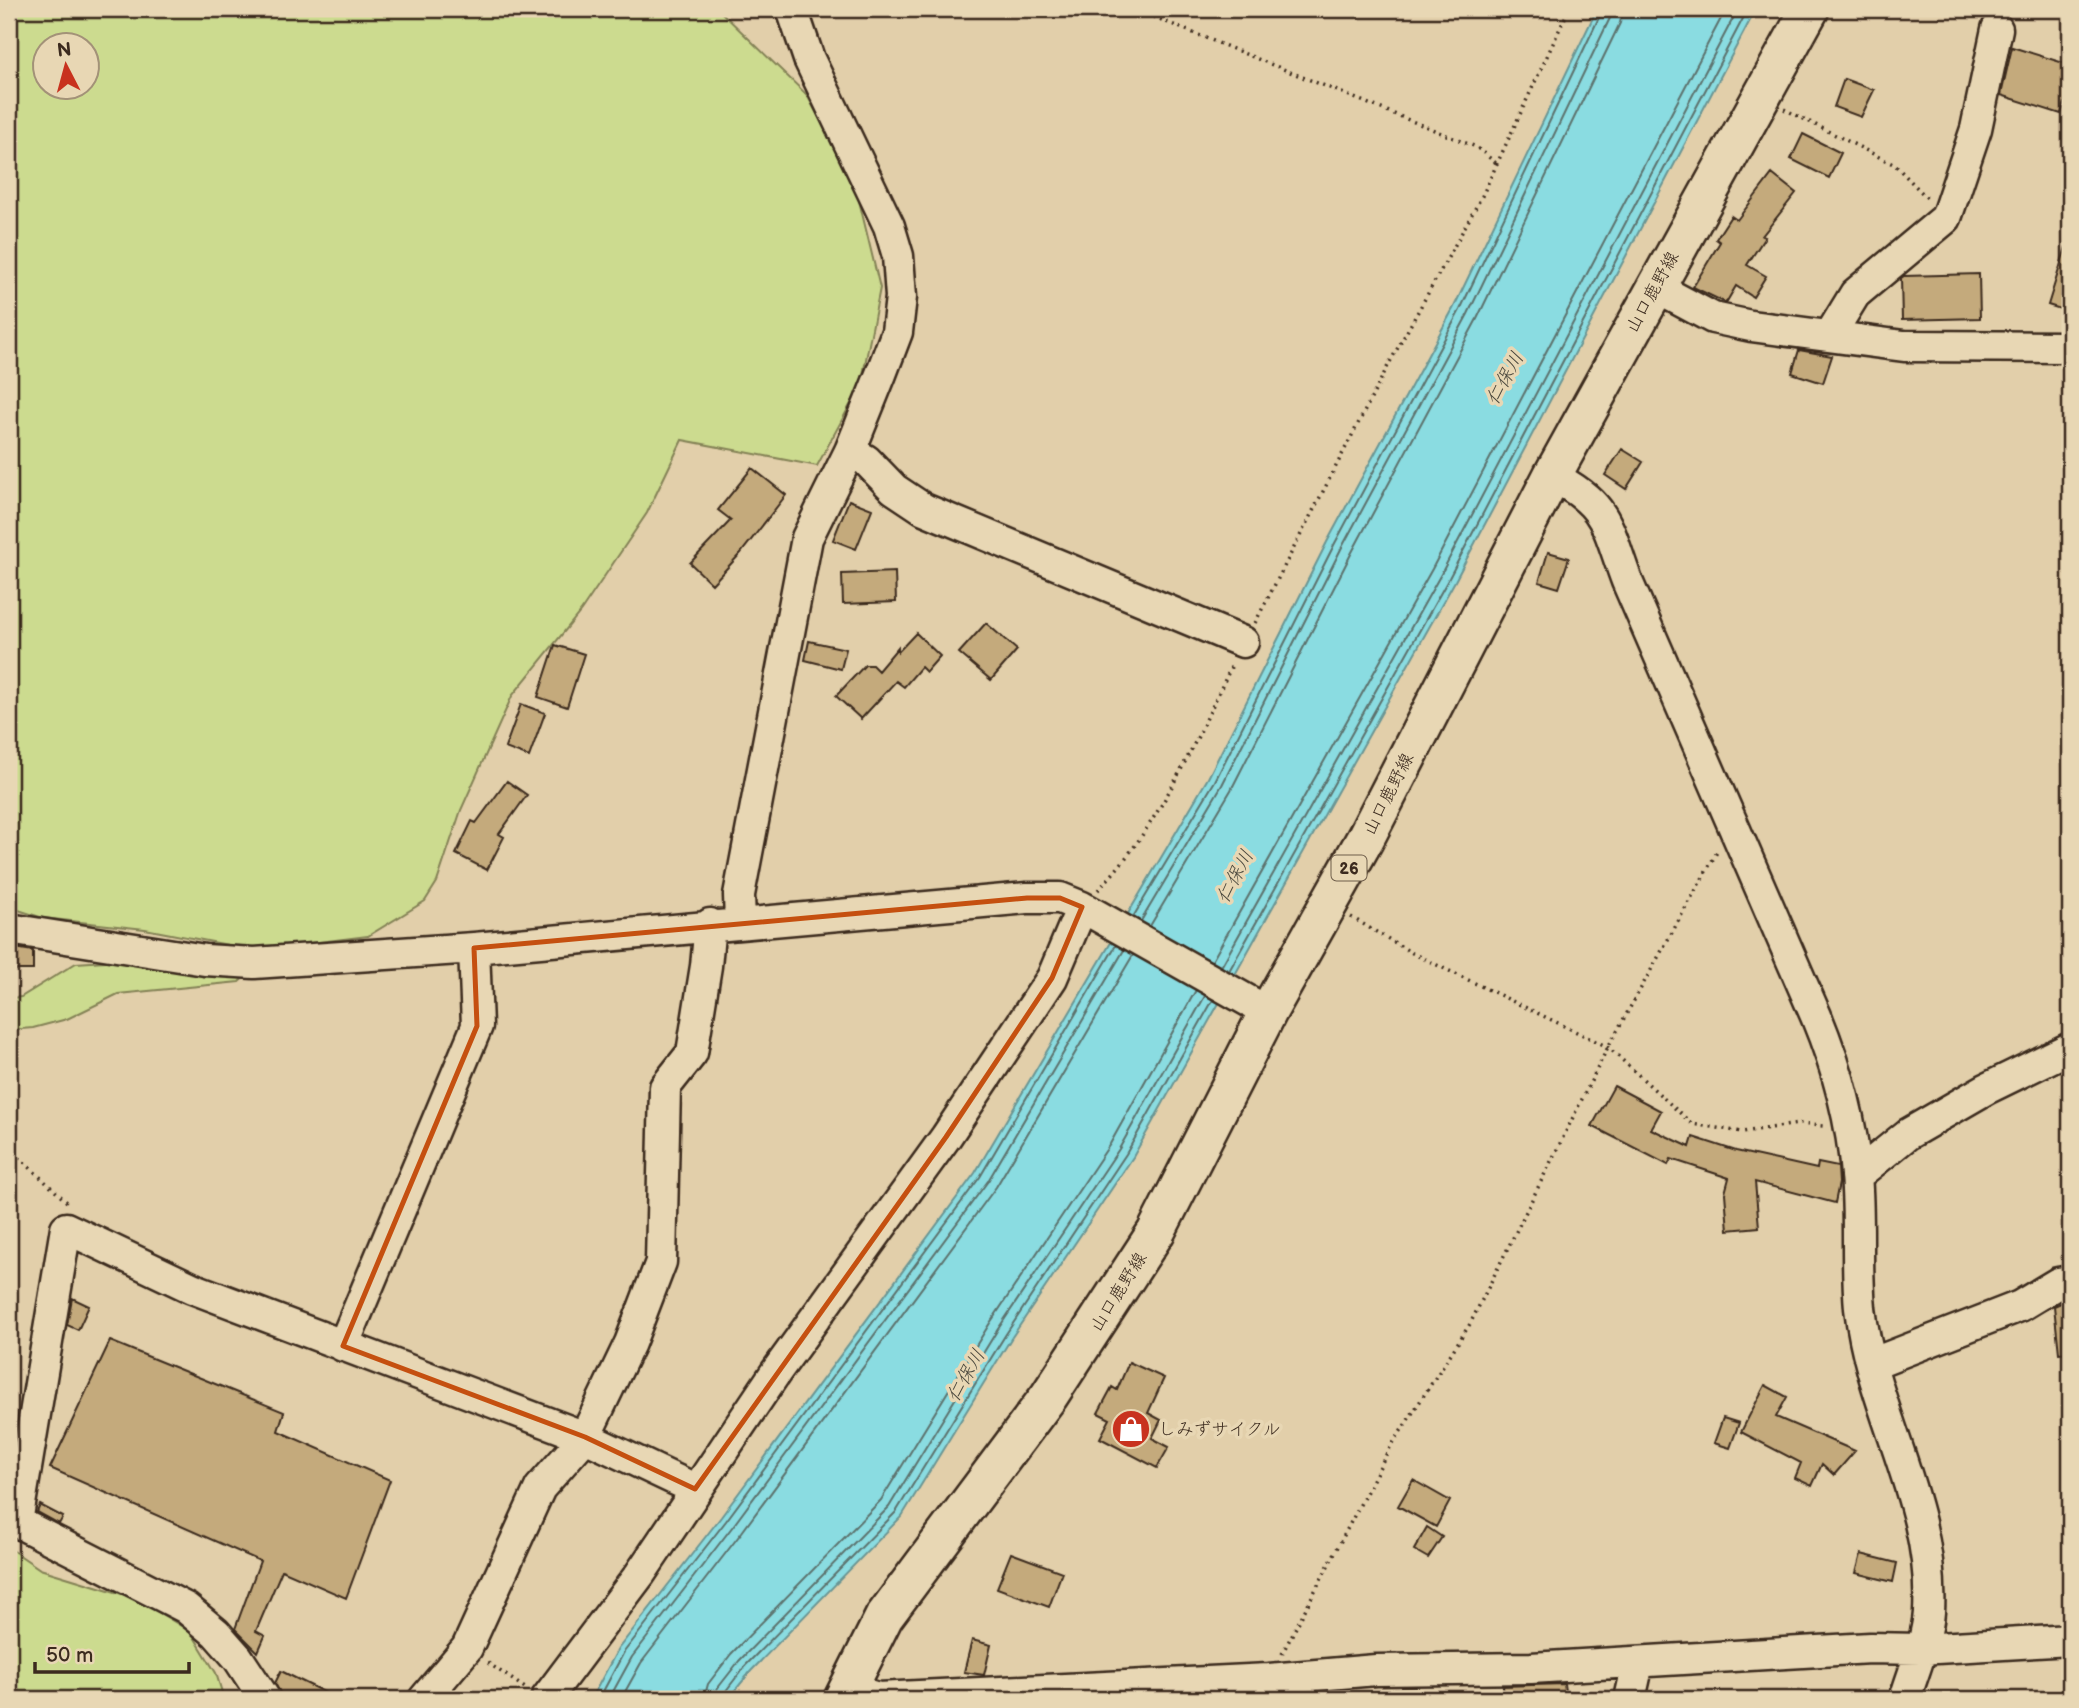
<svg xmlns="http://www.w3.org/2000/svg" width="2079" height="1708" font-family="'Balsamiq Sans','Klee One',sans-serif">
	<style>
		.green { fill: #ccdb8f; stroke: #848256; stroke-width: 2; fill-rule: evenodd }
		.water { fill: #8adce1; stroke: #6a9593; stroke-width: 2 }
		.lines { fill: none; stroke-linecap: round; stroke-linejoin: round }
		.shore { stroke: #5b716c; stroke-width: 2 }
		.building { fill: #c4aa7c; stroke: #3b2a1e; stroke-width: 2 }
		.minor-casing { stroke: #3b2a1e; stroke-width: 35 }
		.major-casing { stroke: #3b2a1e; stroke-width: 42 }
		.path { stroke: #3b2a1e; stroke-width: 3.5; stroke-dasharray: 2 5; stroke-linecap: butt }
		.minor { stroke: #e8d7b4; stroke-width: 30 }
		.major { stroke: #e8d7b4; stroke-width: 37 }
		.marked { fill: none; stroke: #c55010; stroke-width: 5; stroke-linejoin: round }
		.labels { text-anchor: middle; stroke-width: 7; stroke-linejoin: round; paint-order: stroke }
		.shield { fill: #e8d7b4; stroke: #6f5e4b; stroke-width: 2 }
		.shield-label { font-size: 16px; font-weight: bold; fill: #3b2a1e }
		.street-label { font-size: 18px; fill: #3b2a1e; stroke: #e8d7b4 }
		.poi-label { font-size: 18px; fill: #3b2a1e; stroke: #e8d7b4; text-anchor: start }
		.water-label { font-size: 19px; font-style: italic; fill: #47453b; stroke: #e8d7b4 }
	</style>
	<rect width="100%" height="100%" fill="#e2cfaa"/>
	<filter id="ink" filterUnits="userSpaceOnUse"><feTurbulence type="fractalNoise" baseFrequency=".0143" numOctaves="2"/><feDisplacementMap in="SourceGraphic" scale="14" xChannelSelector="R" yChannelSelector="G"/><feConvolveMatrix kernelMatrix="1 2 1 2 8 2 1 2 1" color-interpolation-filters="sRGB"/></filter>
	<g filter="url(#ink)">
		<path class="green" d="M9 9H718L807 95 856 188 880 288 861 385 817 466 682 440 647 513 581 611 512 696 461 810 437 882 425 901 368 936 254 950 145 929 43 918 9 907ZM46 46H88V88H46Z
			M120 960 249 973 239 982 118 994 67 1019 33 1028 9 1030V998L21 997 76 963Z
			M9 1548 40 1569 135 1598 191 1632 216 1673 224 1699H9Z"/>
		<path class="water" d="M1597 9H1756L1455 581 1133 1157 1012 1337 902 1516 751 1671 728 1699H591L618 1649 721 1517 975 1173 1208 778 1327 542 1454 307Z"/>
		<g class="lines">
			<path class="shore" d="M1133 917 1215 781 1334 545 1460 310 1603 9
				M1141 921 1222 785 1341 549 1468 314 1610 18 1612 9
				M1150 926 1231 790 1351 554 1477 319 1620 23 1623 9
				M1212 961 1432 569 1726 9
				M1221 967 1441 574 1738 9
				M1229 971 1449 578 1748 9
				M599 1699 624 1652 726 1521 980 1177 1116 945
				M609 1699 632 1657 733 1526 988 1181 1124 950
				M621 1699 641 1663 742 1532 996 1187 1133 955
				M704 1699 708 1684 731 1654 881 1500 990 1323 1110 1144 1196 990
				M715 1699 717 1689 739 1661 889 1507 998 1329 1119 1149 1205 996
				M723 1699 725 1692 745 1666 896 1512 1006 1334 1126 1154 1213 1000"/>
		</g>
		<path class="building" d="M2012 47 2070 65V87L2061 114 2001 95Z
			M1844 79 1874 90 1861 117 1834 107Z
			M1803 134 1841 153 1829 178 1791 159Z
			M1772 174 1796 193 1762 236 1765 237 1747 265 1766 276 1753 297 1736 286 1726 303 1693 287 1720 242 1716 239 1731 216 1737 220Z
			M2066 247H2070V312L2048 305Z
			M1979 274 1980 318 1902 320 1901 278 1904 276Z
			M1799 350 1832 356 1823 383 1792 373Z
			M1622 449 1643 462 1626 489 1605 475Z
			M752 468 786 495 741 553 712 584 690 563 731 520 718 510Z
			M849 500 872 509 856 549 833 540Z
			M1548 552 1569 558 1559 588 1539 582Z
			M895 572 896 602 843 604 842 574Z
			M986 623 1017 650 991 680 959 653Z
			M916 633 940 656 926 672 921 667 904 687 896 681 861 719 836 696 865 665H872L878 671 898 647V652Z
			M809 641 846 649 841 669 805 660Z
			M555 645 584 654 567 707 538 697Z
			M521 704 545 713 529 757 505 748Z
			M507 781 527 795 499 834 504 837 487 870 456 854 472 821 476 823Z
			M9 947 33 951V970H9Z
			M1614 1086 1661 1111 1651 1129 1690 1147 1693 1137 1736 1151 1817 1169 1818 1163 1838 1167 1839 1183 1835 1203 1755 1182 1759 1227 1728 1230 1725 1193 1729 1178 1671 1159 1668 1165 1592 1126Z
			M72 1298 89 1306 78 1330 67 1325Z
			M2070 1299V1352L2059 1353 2054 1306Z
			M110 1341 284 1412 278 1431 390 1480 346 1598 282 1570 256 1631 265 1636 258 1652 235 1629 260 1561 50 1468Z
			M1129 1362 1164 1378 1148 1413 1161 1420 1152 1438 1169 1447 1157 1468 1100 1438 1110 1419 1098 1413 1112 1387 1117 1390Z
			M1765 1385 1787 1397 1776 1417 1855 1451 1834 1475 1822 1464 1812 1486 1795 1478 1801 1463 1741 1432Z
			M1723 1418 1739 1423 1730 1448 1714 1443Z
			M1413 1480 1450 1501 1436 1527 1398 1506Z
			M40 1505 63 1517 59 1524 37 1512Z
			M1427 1527 1442 1537 1428 1558 1414 1550Z
			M1011 1553 1062 1572 1049 1607 997 1588Z
			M1861 1554 1897 1563 1893 1582 1856 1573Z
			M972 1640 991 1645 984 1675 964 1672Z
			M281 1671 338 1699H282L275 1683Z
			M1564 1684 1566 1699H1504L1503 1686Z"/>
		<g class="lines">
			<g class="minor-casing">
				<path id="minor" d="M1655 287 1713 318 1751 326 1904 346 2070 347
					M1830 335 1855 294 1946 218 1976 129 1997 29
					M850 451 866 460 894 489 924 509 1243 642
					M1552 476C1609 505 1606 525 1627 581L1816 1016C1837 1067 1852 1120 1856 1175 1860 1219 1856 1264 1860 1308 1872 1413 1935 1504 1929 1612 1927 1641 1913 1672 1905 1699
					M740 922 739 895 807 538 850 451 881 374 897 332 901 297 898 256 889 226 809 59 792 9
					M9 929 205 960 254 963 474 948 1027 898H1060L1082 907 1268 1012
					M1856 1176 1908 1134 1986 1089 2070 1048
					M343 1346 477 1026 474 948
					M1871 1364 2020 1306 2058 1283 2070 1281
					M847 1689 878 1698 1269 1679 1376 1670 1531 1668 1870 1648 1920 1649 2070 1640
					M265 1699 238 1658 216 1633 186 1608 17 1522 66 1228 192 1288 585 1437 695 1489
					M424 1699 467 1648 540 1488 585 1437 630 1343 661 1262 665 1087 692 1053 706 966 710 924
					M546 1699 640 1574 776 1372 946 1137 1052 978 1082 907
					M1630 1699 1638 1663"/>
			</g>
			<g class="major-casing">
				<path id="major" d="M843 1699 884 1617 1049 1396 1156 1232 1268 1012 1365 839 1552 476 1810 9"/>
			</g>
			<path class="path" d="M1134 9 1476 147 1496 163
				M1784 109 1895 165 1928 199
				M1255 623 1390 362 1482 196 1569 9
				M1098 890C1159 827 1195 742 1233 663
				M1351 917 1414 954 1608 1047 1692 1124 1742 1132 1799 1124 1823 1126
				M9 1148 68 1203
				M1282 1654 1388 1451 1470 1324 1608 1047 1717 852
				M488 1663 525 1688"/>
			<use href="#minor" class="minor"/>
			<use href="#major" class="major"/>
		</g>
	</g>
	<path class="marked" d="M1027 898H1060L1082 907 1052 978 946 1137 695 1489 585 1437 343 1346 477 1026 474 948Z"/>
	<defs>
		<g id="shop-disc" transform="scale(2.0125)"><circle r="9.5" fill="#c8321e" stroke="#e8d7b4"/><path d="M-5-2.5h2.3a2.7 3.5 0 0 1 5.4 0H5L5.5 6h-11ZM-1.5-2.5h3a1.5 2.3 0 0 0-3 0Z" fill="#fff"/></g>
	</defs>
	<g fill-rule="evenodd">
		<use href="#shop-disc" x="1131" y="1429"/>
	</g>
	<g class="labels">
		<rect class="shield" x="1331.5" y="855.5" width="35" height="25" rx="5"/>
		<g class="shield-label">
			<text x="1349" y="874">26</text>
		</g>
		<g class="street-label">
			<text transform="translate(1652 292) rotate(-61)" y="6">山口鹿野線</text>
			<text transform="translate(1388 794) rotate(-63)" y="6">山口鹿野線</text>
			<text transform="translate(1118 1292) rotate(-58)" y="6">山口鹿野線</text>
		</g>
		<g class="poi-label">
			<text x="1158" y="1435">しみずサイクル</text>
		</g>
		<g class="water-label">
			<text transform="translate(1504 378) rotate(-61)" y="7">仁保川</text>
			<text transform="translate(1234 876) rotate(-62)" y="7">仁保川</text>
			<text transform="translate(965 1375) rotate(-60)" y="7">仁保川</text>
		</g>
	</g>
	<rect width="2079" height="1708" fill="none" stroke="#e8d7b4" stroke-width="35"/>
	<rect x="18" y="18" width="2044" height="1673" fill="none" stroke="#3b2a1e" stroke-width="2.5" filter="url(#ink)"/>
	<g transform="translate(66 66) rotate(354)"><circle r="33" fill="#e8d7b4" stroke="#a39278" stroke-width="2"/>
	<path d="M0-5L12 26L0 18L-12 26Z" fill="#c8321e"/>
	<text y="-10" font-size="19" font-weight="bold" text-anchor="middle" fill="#3b2a1e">N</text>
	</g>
	<path d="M35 1662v10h154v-10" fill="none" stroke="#3b2a1e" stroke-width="3.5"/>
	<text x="46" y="1662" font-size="21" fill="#3b2a1e" stroke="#e8d7b4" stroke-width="5" paint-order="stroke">50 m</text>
</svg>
